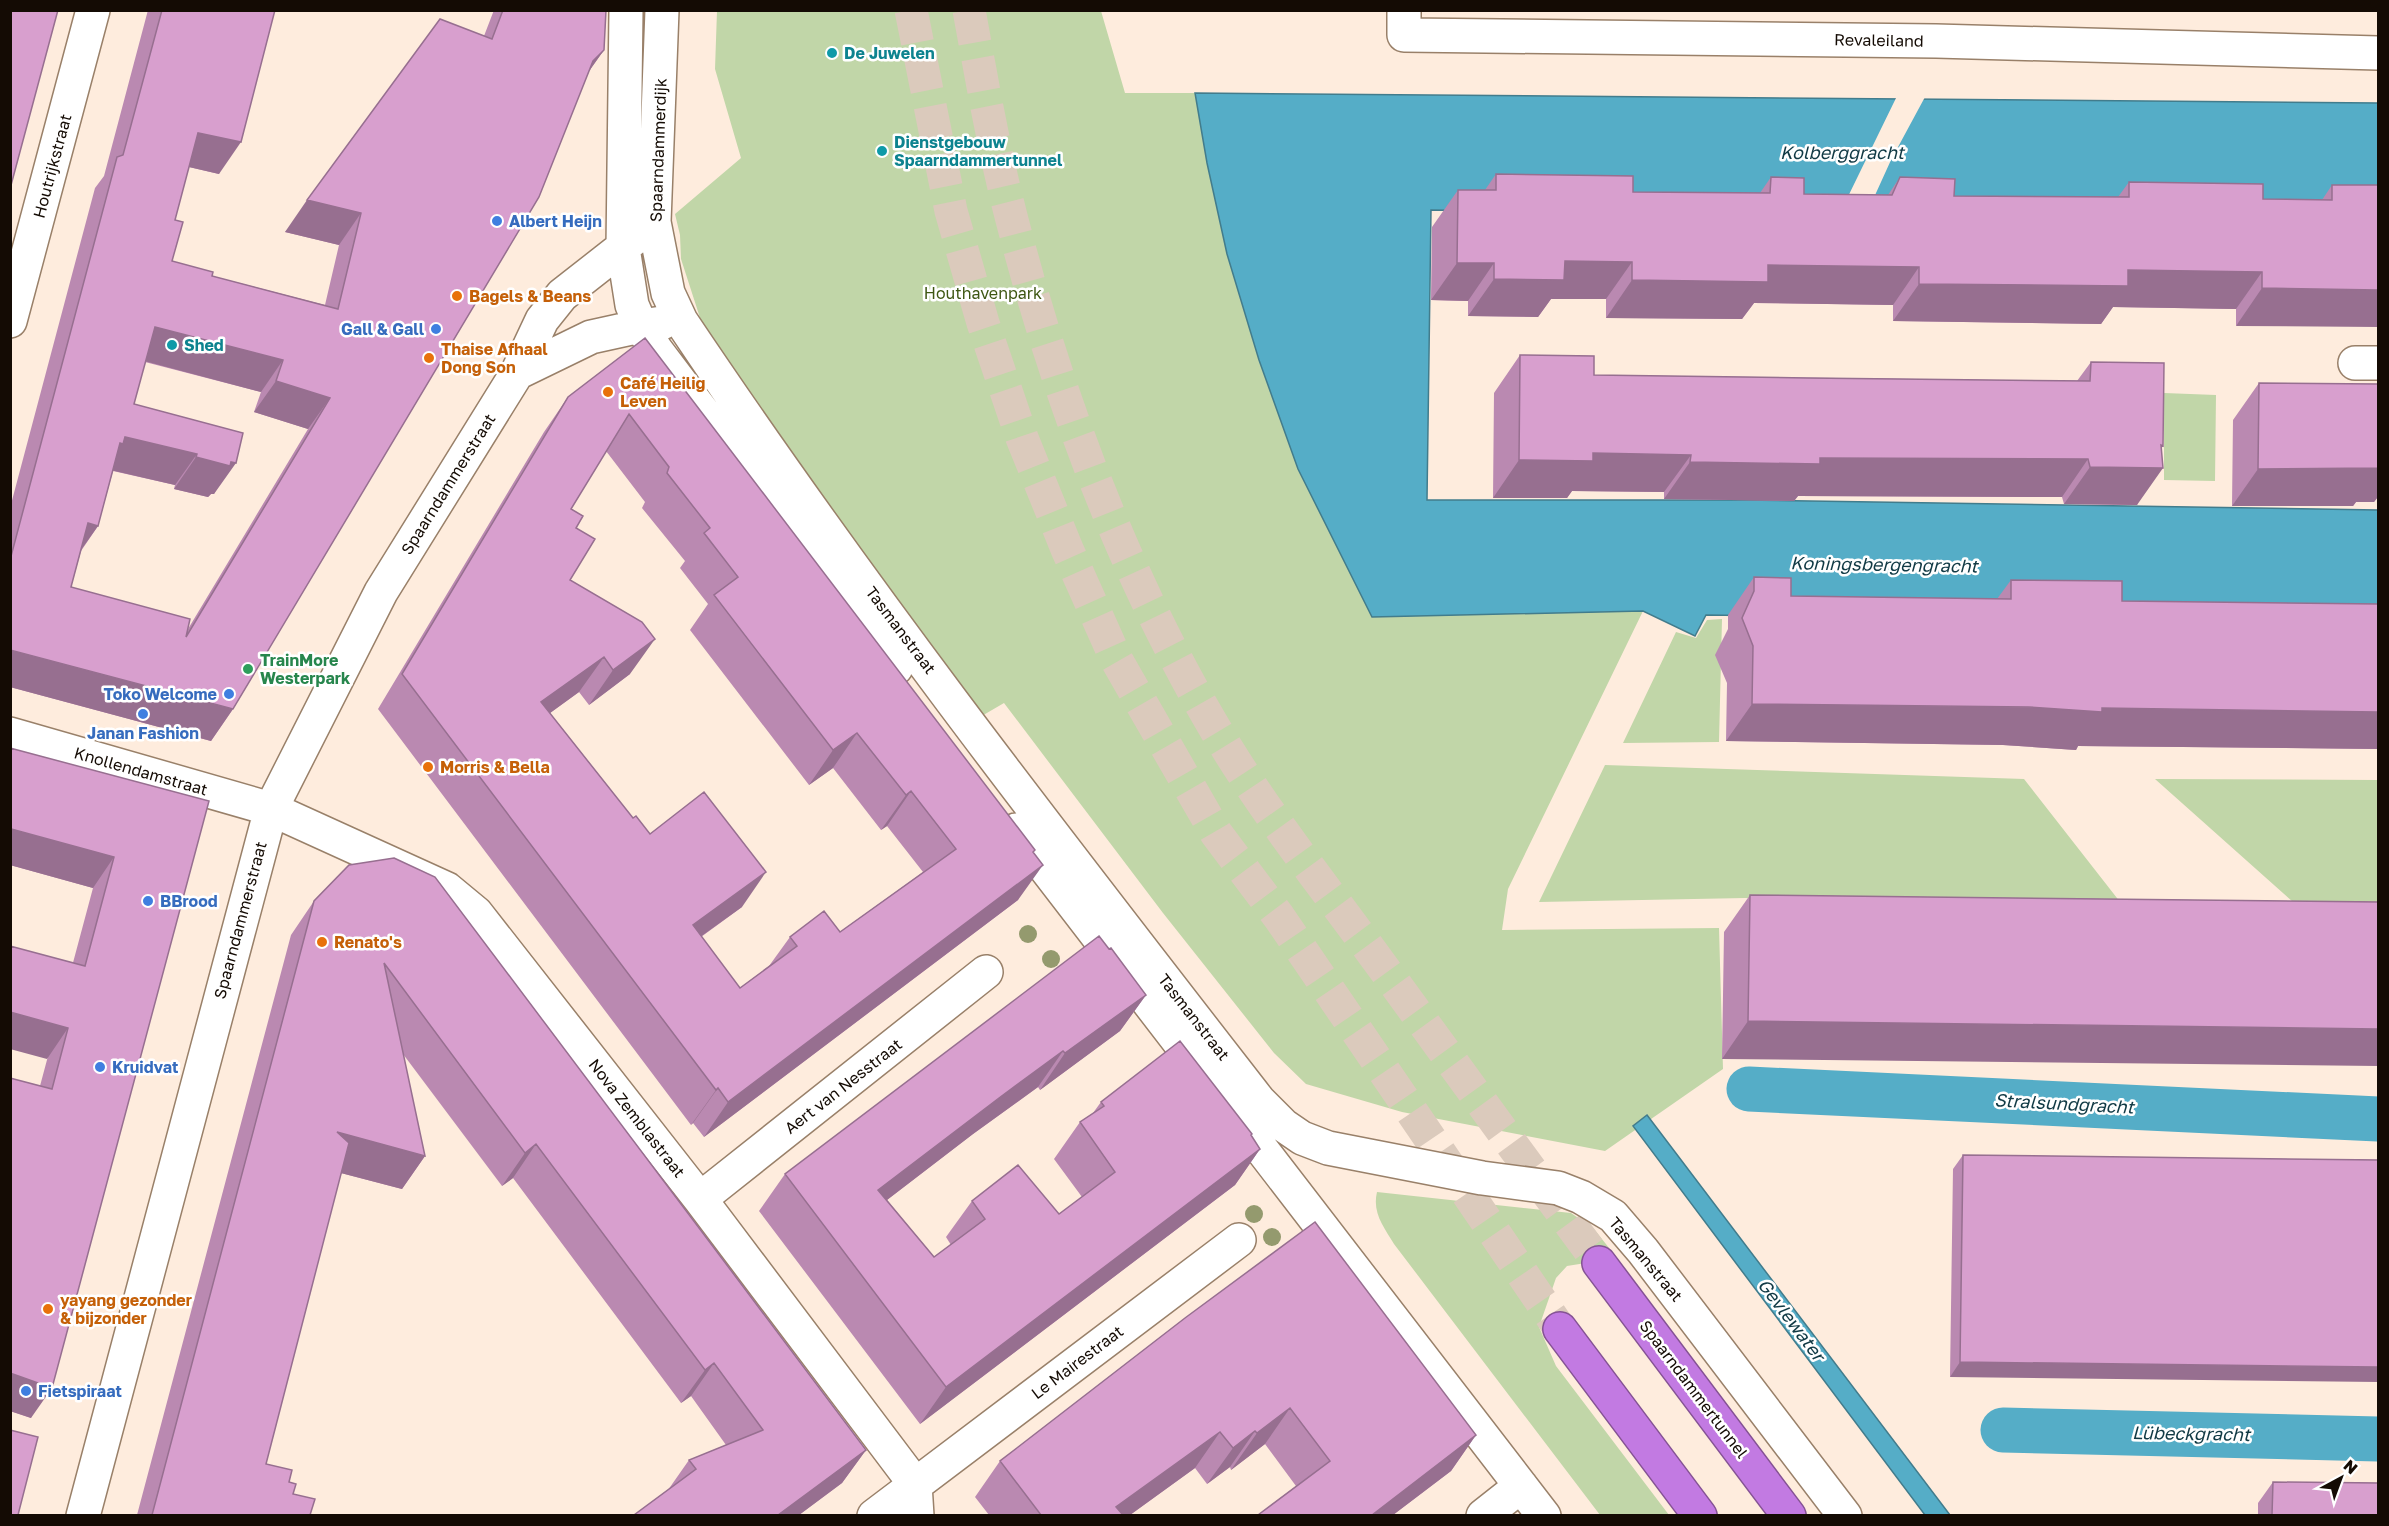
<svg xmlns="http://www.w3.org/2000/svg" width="2389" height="1526" font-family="'Golos Text',sans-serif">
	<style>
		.green { fill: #c1d6a8 }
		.water { fill: #55adc7; stroke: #427c8c; stroke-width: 1.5 }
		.pier { fill: #feecdd }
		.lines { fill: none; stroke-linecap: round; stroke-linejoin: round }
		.canal { stroke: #55adc7; stroke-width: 45 }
		.highway-tunnel { stroke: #dbcabc; stroke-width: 33; stroke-dasharray: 33 16; stroke-linecap: butt }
		.minor-casing { stroke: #998069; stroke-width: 36 }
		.highway-casing { stroke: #855394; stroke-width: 36 }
		.minor { stroke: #fff; stroke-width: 33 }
		.highway { stroke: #c27ae2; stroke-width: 33 }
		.tree { fill: #949a6e }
		.wall { fill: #ba89b1; fill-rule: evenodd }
		.shaded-wall { fill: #976f90 }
		.building { fill: #d89fce; stroke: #976f90; stroke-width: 1.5; fill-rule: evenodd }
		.culture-dot { fill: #0f9aa8; stroke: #fff; stroke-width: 2 }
		.shop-dot { fill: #3f7fe0; stroke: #fff; stroke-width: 2 }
		.food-dot { fill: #e8710a; stroke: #fff; stroke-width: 2 }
		.leisure-dot { fill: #2e9e5b; stroke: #fff; stroke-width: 2 }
		.labels { text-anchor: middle; stroke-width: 5; stroke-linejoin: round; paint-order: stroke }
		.street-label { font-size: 16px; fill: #140b04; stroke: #fff }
		.culture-label { font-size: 16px; font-weight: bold; fill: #0d838f; stroke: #fff; text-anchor: start }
		.shop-label { font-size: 16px; font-weight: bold; fill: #366cbe; stroke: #fff; text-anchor: start }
		.park-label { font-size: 16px; fill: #3e5713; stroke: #fff }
		.food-label { font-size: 16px; font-weight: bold; fill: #c56008; stroke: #fff; text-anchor: start }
		.leisure-label { font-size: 16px; font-weight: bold; fill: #27864d; stroke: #fff; text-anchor: start }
		.water-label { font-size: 18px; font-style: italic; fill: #113a45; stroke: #fff }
	</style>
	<rect width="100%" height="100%" fill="#feecdd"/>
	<path class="green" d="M717 11H1101L1125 93H1195L1207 163 1227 254 1259 360 1298 469 1372 616 1643 611 1508 889 1502 930 1719 928 1723 1069 1605 1151 1402 1112 1306 1084 1274 1053 1163 913 1004 703 980 717 735 378 738 375 702 324 681 259 680 235 675 214 741 158 715 69Z
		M2164 393 2216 395 2215 481 2164 480Z
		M1722 619 1719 742 1623 743 1676 632 1696 638 1707 620Z
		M1605 765 2024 779 2124 907 1745 898 1539 902Z
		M2155 779 2378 780V904L2293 902Z
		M1377 1192 1571 1213 1594 1229 1617 1258 1567 1266 1556 1278 1539 1327 1556 1366 1669 1515H1600L1394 1244C1384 1227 1372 1213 1377 1192Z"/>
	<path class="water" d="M1195 93 2378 103V222L1431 210 1427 500H1742L2378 510V623L1706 615 1695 636 1643 611 1372 617 1298 469 1259 360 1227 254 1207 163Z
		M1647 1115 1950 1515H1925L1633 1126Z"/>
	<path class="pier" d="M1897 96 1925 97 1891 160 1866 215H1839Z"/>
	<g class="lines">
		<path class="canal" d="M1749 1089 2378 1119
			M2003 1430 2378 1439"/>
		<path class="highway-tunnel" d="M911 10 951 211 983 323 1022 438 1067 549 1116 659 1216 833 1279 917 1560 1329
			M969 10C982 81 994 151 1012 220 1059 402 1126 582 1223 742 1265 811 1315 875 1363 940 1442 1048 1520 1156 1599 1263"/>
		<g class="minor-casing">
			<path id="minor" d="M626 10 623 248 632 305 641 326 656 350 896 668
				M662 10 654 222 668 293 681 321C861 590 1061 846 1259 1101L1283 1125 1302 1138 1328 1148 1482 1178 1558 1188 1581 1197 1613 1216 1643 1251 1845 1516
				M1404 10V35L1936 41 2378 53
				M10 321 93 10
				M2355 363H2378
				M517 373 591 337 641 326 662 323
				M10 734 271 809 447 889 476 913 700 1199 915 1484 917 1516
				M1016 830 1544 1516
				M700 1199 986 972
				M83 1516 271 809 381 592 517 373 542 320 562 295 636 237
				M874 1516 1239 1240
				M1483 1516 1521 1486"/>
		</g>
		<g class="highway-casing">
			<path id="highway" d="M1599 1263 1789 1516
				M1560 1329 1700 1516"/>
		</g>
		<use href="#minor" class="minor"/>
		<use href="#highway" class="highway"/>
	</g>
	<g class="tree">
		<circle cx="1028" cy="934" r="9"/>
		<circle cx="1051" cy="959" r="9"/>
		<circle cx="1254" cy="1214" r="9"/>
		<circle cx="1272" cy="1237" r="9"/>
	</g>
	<path class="wall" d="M148 10H275L219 174 189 167 175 220 172 261 212 276 325 305 339 245 285 232 484 36 494 10H606L604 50 587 74 233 709 211 741 10 687V508L95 188 104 176ZM145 362 261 392 254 412 308 429 188 629 71 587 81 551 98 526 113 471 175 485 174 489 208 497 211 494H214L243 433 134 404Z
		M1496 174 1633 192 1760 193 1771 177 1804 194 1888 195 1900 177 1954 196 2118 197 2129 182 2263 199 2322 200 2332 185H2379L2236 326V309L2113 307 2101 324 1893 321V305L1754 303 1742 319 1606 318V299H1551L1538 317 1468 316V301L1431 300 1432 227 1458 190H1485Z
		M645 338 1033 852 1018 900 704 1137 693 1123 691 1125 378 709 544 432 568 397ZM606 451 645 502 642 508 685 561 680 568 708 604 690 630 809 785 833 768 881 830 887 826 923 872 840 932 790 937 769 966 740 988 701 937 742 907 650 834 633 818 550 713 579 692 589 705 630 674 570 580 576 528 571 509Z
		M1520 355 1594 375 2077 381 2091 362 2161 448 2137 505 2064 504 2062 497 1798 496 1794 501 1664 499V492L1572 491 1567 498H1493L1494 393Z
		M2259 383 2377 498 2374 502H2356L2353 506H2232L2233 420Z
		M1754 577 1791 596 1997 599 2011 580 2122 601 2379 604V749L2078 746 2076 750 2003 745 1726 741 1727 683 1715 655 1728 629V615Z
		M209 801 31 1418 10 1411V1078L40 1086 93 888 10 865Z
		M349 865 866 1450 842 1483 799 1515H634L668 1490 689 1460 726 1445 691 1396 681 1403 513 1178 502 1186 403 1054 425 1156 402 1189 341 1173 266 1464 289 1482 293 1494 310 1515H137L291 935 314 901Z
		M1750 895 2379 902 1722 1059 1724 932Z
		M1146 995 1120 1031 1040 1090 1038 1087 973 1134 887 1200 934 1257 951 1245 946 1237 972 1201 1059 1214 1082 1197 1054 1159 1080 1122 1093 1113 1101 1102 1251 1136 1260 1149 1235 1185 920 1424 759 1211 785 1174Z
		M1963 1155 2379 1160 1950 1377 1953 1169Z
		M1185 1318 1476 1435 1451 1471 1393 1515H1258L1296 1486 1265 1444 1231 1470 1230 1467 1207 1484 1195 1468 1130 1515H989L975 1497 1000 1461Z
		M2273 1482 2379 1515H2258V1503Z"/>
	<path class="shaded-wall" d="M604 50 582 81 593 61Z
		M198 133 241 142 219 174 176 164Z
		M307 200 361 213 339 245 285 232Z
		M1565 261 1632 262 1606 299H1551L1538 317 1468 316 1494 279Z
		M1457 263H1494L1468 301 1431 300Z
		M1768 265 1919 267 1893 305 1754 303 1742 319 1606 318 1632 280Z
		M2128 270 2262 272 2236 309 2113 307 2101 324 1893 321 1919 284Z
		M2262 288 2379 290V327L2236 326Z
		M155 327 283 360 261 392 133 358Z
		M276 381 330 398 308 429 254 412Z
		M125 437 197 454 175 485 106 469 98 475Z
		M2161 445 2163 446 2148 467 2163 468 2137 505 2064 504 2090 467Z
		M1593 453 1691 455 1664 492 1572 491 1567 498H1493L1519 460Z
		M196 457 236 463 214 494H211L208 497 174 489Z
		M1820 458 2088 459 2062 497 1798 496 1794 501 1664 499 1690 462Z
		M2379 465V498H2377L2374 502H2356L2353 506H2232L2258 469Z
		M88 523 98 526 76 557Z
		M655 639 630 674 589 705 613 670Z
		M10 650 233 709 211 741 10 687Z
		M604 657 579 692 517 737 541 702Z
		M1752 704 2379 712V749L2078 746 2076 750 2003 745 1726 741Z
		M857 733 833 768 809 785 833 750Z
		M911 791 887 826 881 830 906 795Z
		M11 829 114 857 93 888 10 865V830Z
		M1043 865 1018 900 704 1137 728 1102Z
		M766 872 742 907 668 960 693 925Z
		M1146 995 1120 1031 1040 1090 1065 1053Z
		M10 1012 68 1028 47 1059 10 1049Z
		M1748 1021 2379 1029V1066L1722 1059Z
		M1063 1051 1038 1087 973 1134 853 1226 878 1190 999 1098Z
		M718 1088 693 1123 691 1125 716 1090Z
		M337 1132 425 1156 402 1189 314 1166Z
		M536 1144 513 1178 502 1186 525 1153Z
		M1260 1149 1235 1185 920 1424 946 1387Z
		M1960 1362 2379 1367V1382L1950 1377Z
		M714 1363 691 1396 681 1403 705 1370Z
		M10 1373 52 1388 31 1418 10 1411Z
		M1290 1408 1265 1444 1231 1470 1257 1433Z
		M1255 1431 1230 1467 1207 1484 1233 1448Z
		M1220 1432 1195 1468 1130 1515H1111L1116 1507Z
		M1476 1435 1451 1471 1393 1515H1372Z
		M866 1450 842 1483 799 1515H778Z"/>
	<path class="building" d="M10 10H58L10 189Z
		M162 10H275L241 142 198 133 175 220 183 222 172 261 213 272 212 276 338 309 361 213 307 200 440 19 492 39 503 10H606L604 50 593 61 539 197 233 709 10 650V560L117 157 123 155ZM155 327 283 360 276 381 330 398 186 637 190 619 71 587 88 523 98 526 120 443 123 444 125 437 197 454 196 457 230 466 231 462 236 463 243 433 134 404Z
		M1496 174 1633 176V192L1770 193 1771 177 1804 178V194L1892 195 1900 177 1955 179 1954 196 2129 197V182L2263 184V199L2332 200V185H2379V290L2262 288V272L2128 270V286L1919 284V267L1768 265V282L1632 280V262L1565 261 1564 280 1494 279V263H1457L1458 190H1496Z
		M645 338 1035 850 1033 852 1043 865 728 1102 718 1088 716 1090 402 674 568 397ZM629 414 669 467 667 473 710 528 704 533 738 577 714 595 833 750 857 733 906 795 911 791 956 849 840 932 824 911 790 937 797 946 740 988 693 925 766 872 704 792 650 834 636 816 633 818 541 702 604 657 613 670 655 639 642 622 570 580 595 539 576 528 583 516 571 509Z
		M1520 355 1594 356V375L1807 378 2090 381 2091 362 2164 363 2163 446 2161 445 2163 468 2090 467 2088 459 1820 458V464L1690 462 1691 455 1593 453V461L1519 460Z
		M2259 383 2379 384V468L2258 469Z
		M1754 577 1791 578V596L2011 599V580L2122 581V601L2379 604V712L2102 708V712L2029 707 1752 704 1753 646 1742 618 1754 591Z
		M10 748 209 801 52 1388 10 1373V1078L52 1089 68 1028 10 1012V946L85 966 114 857 11 829 10 832Z
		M394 858 435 877 866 1450 778 1515H634L696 1469 689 1460 763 1430 714 1363 705 1370 536 1144 525 1153 384 963 425 1156 337 1132 349 1143 266 1464 292 1470 289 1482 296 1484 293 1494 315 1499 310 1515H152L314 901 349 865Z
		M1750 895 2379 902V1029L1748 1021Z
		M1099 936 1109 949 1111 948 1146 995 1065 1053 1063 1051 999 1098 878 1190 934 1257 985 1219 972 1201 1018 1165 1059 1214 1115 1172 1080 1122 1104 1106 1101 1102 1180 1041 1252 1134 1251 1135 1260 1149 946 1387 785 1174Z
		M1963 1155 2379 1160V1367L1960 1362Z
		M1315 1222 1476 1435 1372 1515H1258L1330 1461 1290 1408 1257 1433 1255 1431 1233 1448 1220 1432 1116 1507 1123 1515H1041L1000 1461 1185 1318Z
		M10 1430 38 1437 18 1515H10Z
		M2273 1482 2379 1483V1515H2272Z"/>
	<g class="culture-dot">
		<circle cx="832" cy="53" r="6"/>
		<circle cx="882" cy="151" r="6"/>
		<circle cx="172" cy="345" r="6"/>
	</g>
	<g class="shop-dot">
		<circle cx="497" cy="221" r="6"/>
		<circle cx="436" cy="329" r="6"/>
		<circle cx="229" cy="694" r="6"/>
		<circle cx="143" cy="714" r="6"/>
		<circle cx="148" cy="901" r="6"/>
		<circle cx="100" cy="1067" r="6"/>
		<circle cx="26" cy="1391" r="6"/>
	</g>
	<g class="food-dot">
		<circle cx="457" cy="296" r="6"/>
		<circle cx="429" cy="358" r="6"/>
		<circle cx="608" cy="392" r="6"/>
		<circle cx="428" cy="767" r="6"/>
		<circle cx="322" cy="942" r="6"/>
		<circle cx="48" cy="1309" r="6"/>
	</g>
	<circle class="leisure-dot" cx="248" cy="669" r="6"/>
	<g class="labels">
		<g class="street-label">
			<text transform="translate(1879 40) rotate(1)" y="6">Revaleiland</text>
			<text transform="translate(658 150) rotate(-88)" y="6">Spaarndammerdijk</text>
			<text transform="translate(52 166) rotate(-75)" y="6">Houtrijkstraat</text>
			<text transform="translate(448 484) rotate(-58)" y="6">Spaarndammerstraat</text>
			<text transform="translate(901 630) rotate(53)" y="6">Tasmanstraat</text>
			<text transform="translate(141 771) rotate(16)" y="6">Knollendamstraat</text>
			<text transform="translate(240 920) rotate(-75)" y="6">Spaarndammerstraat</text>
			<text transform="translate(1194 1017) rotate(52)" y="6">Tasmanstraat</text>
			<text transform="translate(843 1086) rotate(-38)" y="6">Aert van Nesstraat</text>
			<text transform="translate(637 1118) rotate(52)" y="6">Nova Zemblastraat</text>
			<text transform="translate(1646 1259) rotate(50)" y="6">Tasmanstraat</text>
			<text transform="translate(1077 1362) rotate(-37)" y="6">Le Mairestraat</text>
			<text transform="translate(1694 1389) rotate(53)" y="6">Spaarndammertunnel</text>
		</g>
		<g class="culture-label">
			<text x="844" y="59">De Juwelen</text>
			<text x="894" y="148">Dienstgebouw<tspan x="894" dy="18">Spaarndammertunnel</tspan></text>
			<text x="184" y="351">Shed</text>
		</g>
		<g class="shop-label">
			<text x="509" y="227">Albert Heijn</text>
			<text x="424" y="335" text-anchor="end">Gall &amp; Gall</text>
			<text x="217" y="700" text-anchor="end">Toko Welcome</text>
			<text x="143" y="739" text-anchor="middle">Janan Fashion</text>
			<text x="160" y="907">BBrood</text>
			<text x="112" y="1073">Kruidvat</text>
			<text x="38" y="1397">Fietspiraat</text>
		</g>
		<g class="park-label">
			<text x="983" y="299">Houthavenpark</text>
		</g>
		<g class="food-label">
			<text x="469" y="302">Bagels &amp; Beans</text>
			<text x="441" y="355">Thaise Afhaal<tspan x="441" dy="18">Dong Son</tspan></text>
			<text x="620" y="389">Café Heilig<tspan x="620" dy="18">Leven</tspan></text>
			<text x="440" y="773">Morris &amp; Bella</text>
			<text x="334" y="948">Renato's</text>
			<text x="60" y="1306">yayang gezonder<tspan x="60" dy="18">&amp; bijzonder</tspan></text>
		</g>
		<g class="leisure-label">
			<text x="260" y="666">TrainMore<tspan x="260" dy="18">Westerpark</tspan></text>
		</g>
		<g class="water-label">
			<text x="1842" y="159">Kolberggracht</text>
			<text transform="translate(1884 565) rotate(1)" y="6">Koningsbergengracht</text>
			<text transform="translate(2064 1104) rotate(3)" y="6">Stralsundgracht</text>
			<text transform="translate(1791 1320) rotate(53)" y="6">Gevlewater</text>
			<text transform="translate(2191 1434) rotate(1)" y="6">Lübeckgracht</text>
		</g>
	</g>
	<rect width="2389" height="1526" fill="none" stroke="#140b04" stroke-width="24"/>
	<g transform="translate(2341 1478) rotate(41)" stroke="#ffffff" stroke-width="4.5" paint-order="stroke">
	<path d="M0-4.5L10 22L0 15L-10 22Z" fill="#140b04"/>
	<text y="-9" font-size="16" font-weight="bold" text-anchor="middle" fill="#140b04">N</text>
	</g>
</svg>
